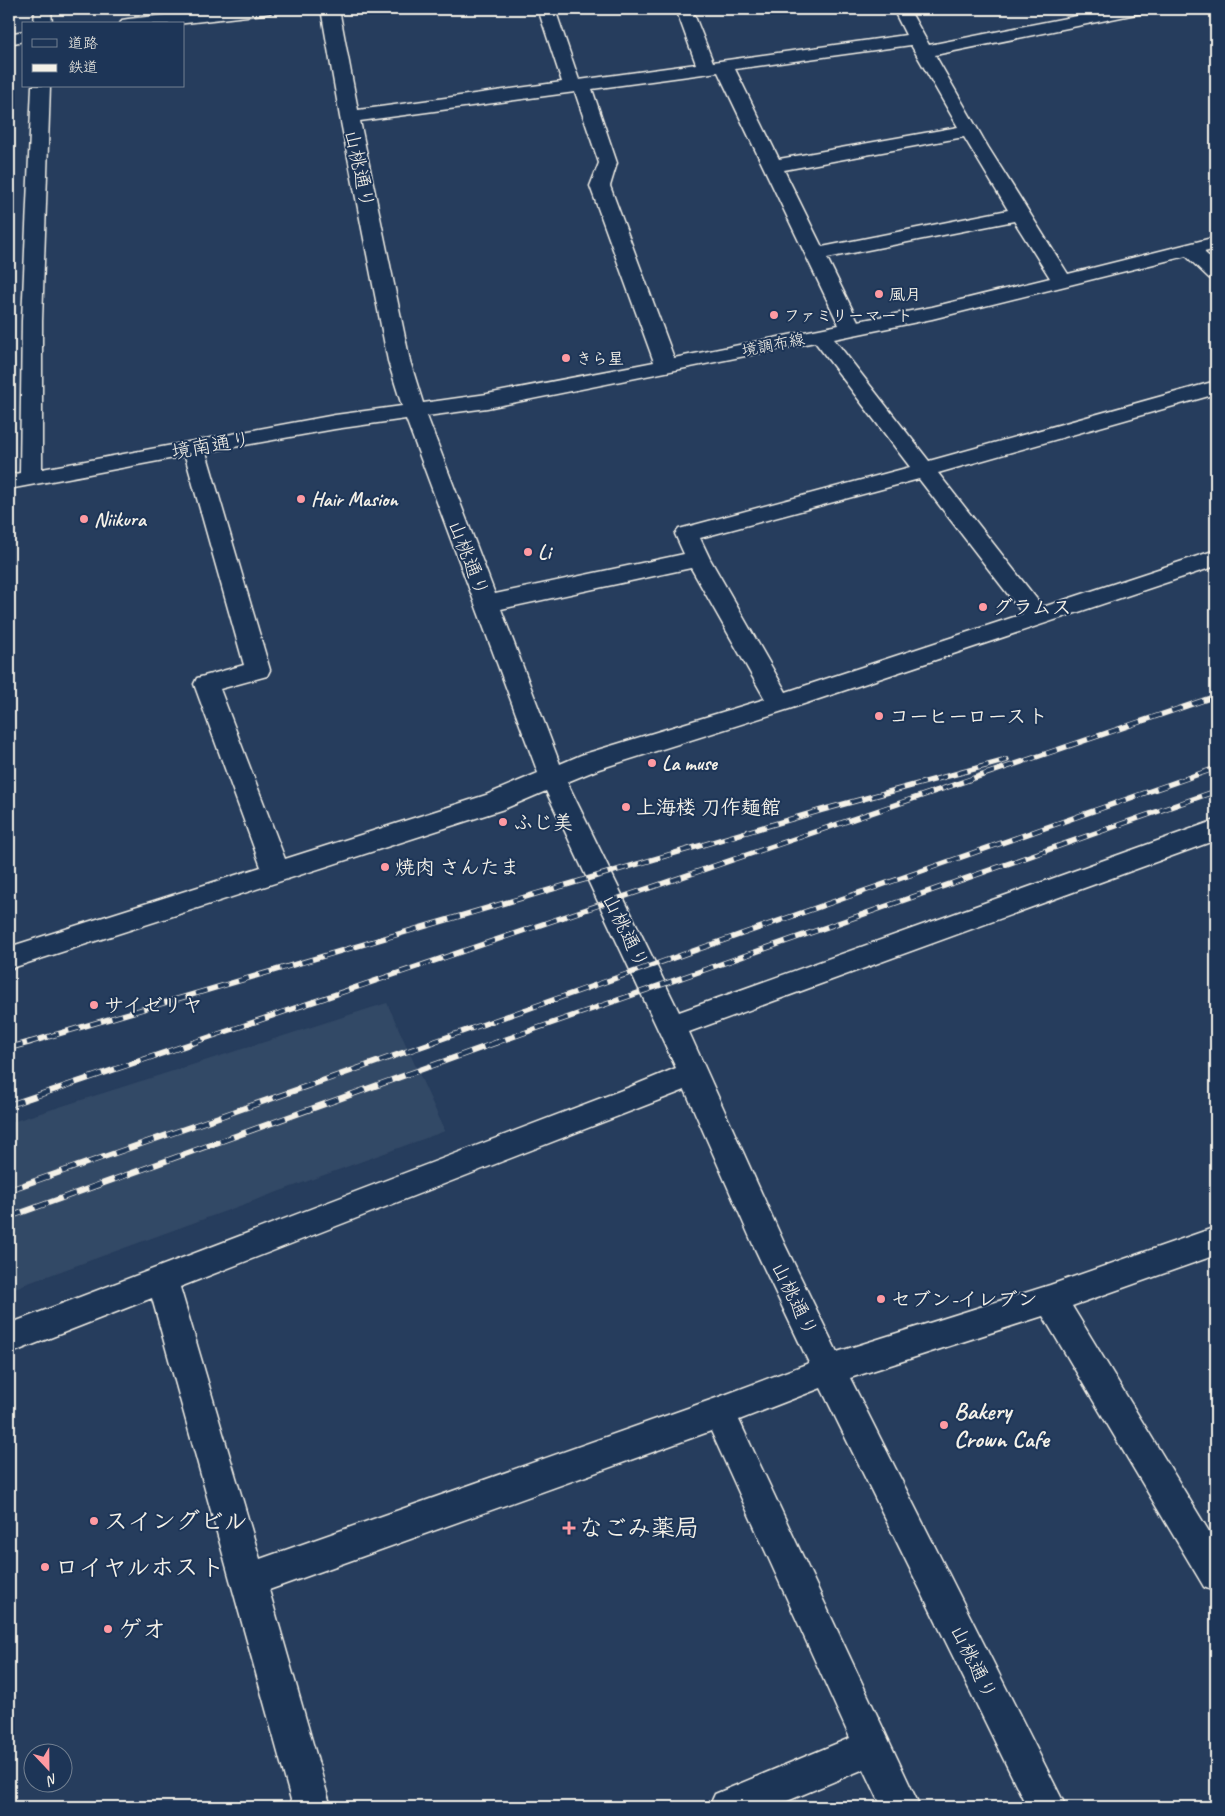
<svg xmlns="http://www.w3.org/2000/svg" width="1225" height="1816" font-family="Caveat,'Klee One',sans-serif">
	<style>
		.built { fill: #334966 }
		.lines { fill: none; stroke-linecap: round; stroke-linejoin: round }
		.minor-casing { stroke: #f4f1e8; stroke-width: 3 }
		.minor { fill: #1d3557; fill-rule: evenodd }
		.rail-far1-casing { stroke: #f4f1e8; stroke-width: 5.5 }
		.rail-casing { stroke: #f4f1e8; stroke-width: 6 }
		.rail-far1 { stroke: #1d3557; stroke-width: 4; stroke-dasharray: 11; stroke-linecap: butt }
		.rail { stroke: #1d3557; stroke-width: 4.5; stroke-dasharray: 14; stroke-linecap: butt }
		.poi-dot { fill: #ff9aa2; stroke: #1d3557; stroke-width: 2 }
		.labels { text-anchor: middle; stroke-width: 4; stroke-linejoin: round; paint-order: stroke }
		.far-poi-label { font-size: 16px; font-weight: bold; fill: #f4f1e8; stroke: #1d3557; text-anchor: start }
		.far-street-label { font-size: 16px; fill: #f4f1e8; stroke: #1d3557 }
		.street-label { font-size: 20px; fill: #f4f1e8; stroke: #1d3557 }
		.poi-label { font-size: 20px; font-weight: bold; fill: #f4f1e8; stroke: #1d3557; text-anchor: start }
		.near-poi-label { font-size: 24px; font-weight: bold; fill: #f4f1e8; stroke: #1d3557; text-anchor: start }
	</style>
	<rect width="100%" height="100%" fill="#263d5d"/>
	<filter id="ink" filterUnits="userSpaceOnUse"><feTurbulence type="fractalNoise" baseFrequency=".02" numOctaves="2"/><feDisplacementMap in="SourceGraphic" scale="10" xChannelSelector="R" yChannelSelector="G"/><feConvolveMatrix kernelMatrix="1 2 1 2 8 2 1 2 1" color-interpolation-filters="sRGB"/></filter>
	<g filter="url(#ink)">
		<path class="built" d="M387 1003 445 1131 9 1290V1123Z"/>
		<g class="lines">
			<g class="minor-casing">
				<path id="minor" d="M35 9H51L52 24H34Z
					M220 9H273L270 13 264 14 177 24H120L122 20 128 19Z
					M321 9H339L358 110 562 82 538 9H555L579 80 696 64 676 9H692L713 62 906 35 893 9H909L929 45 1112 9H1145L1142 13 1136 14 935 55 988 147 1068 274 1216 237V249L1204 252 1216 263V280L1209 278 1186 256 932 319 834 339 929 461 1216 381V394L938 473 1043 607 1216 550V566L789 709 599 769 567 782 679 1012 1216 820V840L689 1032 784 1243 837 1352 1050 1285 1216 1227V1255L1072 1306 1216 1543V1592L1204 1587 1043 1316 850 1378 1066 1807H1027L821 1388 739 1420 920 1807H882L864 1769 773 1807H709L715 1794 850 1738 711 1431 269 1590 331 1807H293L152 1298 9 1354V1324L630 1087 676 1068 546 791 504 809 9 969V947L261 867 194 684 197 678 244 665 185 456 9 489V475L20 473 22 321 32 86H50L42 321V469L335 415 402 406 388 361 340 117ZM911 45 958 127 779 159 735 69ZM718 72 839 325 674 358 610 186 617 163 592 89ZM575 92 599 163 590 186 654 362 487 394 423 403 410 361 360 121ZM964 137 1008 210 822 247 784 170ZM1014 221 1050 278 932 307 858 321 827 258ZM815 342 910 467 679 529 675 534 684 554 495 594 427 416 487 408ZM406 419 538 773 486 795 285 859 220 689 267 676 270 670 206 452 335 429ZM919 479 1023 614 786 692 710 559 700 538ZM691 568 765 699 581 755 560 764 501 609ZM685 1090 754 1247 809 1363 719 1397 260 1559 180 1287Z
					M24 31V41L9 44V34Z"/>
			</g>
			<use href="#minor" class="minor"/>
			<g class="rail-far1-casing">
				<path id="rail-far1" d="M27 1043 822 810 1007 760
					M192 1043 1216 696
					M430 1043 1216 768
					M495 1043 1216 791"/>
			</g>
			<g class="rail-casing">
				<path id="rail" d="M9 1048 31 1042
					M9 1105 196 1042
					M9 1190 434 1042
					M9 1217 498 1042"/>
			</g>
			<use href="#rail-far1" class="rail-far1"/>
			<use href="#rail" class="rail"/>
		</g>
	</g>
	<g class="poi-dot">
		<circle cx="879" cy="294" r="5"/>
		<circle cx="774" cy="315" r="5"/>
		<circle cx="566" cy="358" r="5"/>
		<circle cx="301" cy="499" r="5"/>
		<circle cx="84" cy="519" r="5"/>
		<circle cx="528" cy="552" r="5"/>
		<circle cx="983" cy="607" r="5"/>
		<circle cx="879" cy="716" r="5"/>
		<circle cx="652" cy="763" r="5"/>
		<circle cx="626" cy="807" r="5"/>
		<circle cx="503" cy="822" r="5"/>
		<circle cx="385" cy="867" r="5"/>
		<circle cx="94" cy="1005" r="5"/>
		<circle cx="881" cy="1299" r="5"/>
		<circle cx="944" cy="1425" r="5"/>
		<circle cx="94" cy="1521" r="5"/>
		<path d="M566.5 1520.5h5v5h5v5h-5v5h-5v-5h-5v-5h5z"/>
		<circle cx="45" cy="1567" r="5"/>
		<circle cx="108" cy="1629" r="5"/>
	</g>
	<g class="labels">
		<g class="far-poi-label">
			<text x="889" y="300">風月</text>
			<text x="784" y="321">ファミリーマート</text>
			<text x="576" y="364">きら星</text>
		</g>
		<g class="far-street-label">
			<text transform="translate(773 344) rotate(-11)" y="6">境調布線</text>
		</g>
		<g class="street-label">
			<text transform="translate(360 169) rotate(78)" y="7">山桃通り</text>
			<text transform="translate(211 445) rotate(-10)" y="7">境南通り</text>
			<text transform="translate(469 558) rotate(69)" y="7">山桃通り</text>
			<text transform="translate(626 931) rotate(64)" y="7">山桃通り</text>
			<text transform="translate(795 1299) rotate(64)" y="7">山桃通り</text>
			<text transform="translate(974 1662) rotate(64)" y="7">山桃通り</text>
		</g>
		<g class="poi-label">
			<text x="311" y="506">Hair Masion</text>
			<text x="94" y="526">Niikura</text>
			<text x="538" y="559">Li</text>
			<text x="993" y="614">グラムス</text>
			<text x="889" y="723">コーヒーロースト</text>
			<text x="662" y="770">La muse</text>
			<text x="636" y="814">上海楼 刀作麺館</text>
			<text x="513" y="829">ふじ美</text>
			<text x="395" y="874">焼肉 さんたま</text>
			<text x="104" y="1012">サイゼリヤ</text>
			<text x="891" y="1306">セブン-イレブン</text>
		</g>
		<g class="near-poi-label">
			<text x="954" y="1419">Bakery<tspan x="954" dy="28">Crown Cafe</tspan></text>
			<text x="104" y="1529">スイングビル</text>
			<text x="579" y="1536">なごみ薬局</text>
			<text x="55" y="1575">ロイヤルホスト</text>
			<text x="118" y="1637">ゲオ</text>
		</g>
	</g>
	<rect width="1225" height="1816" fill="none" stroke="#1d3557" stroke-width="30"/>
	<rect x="15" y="15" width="1195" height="1786" fill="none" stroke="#f4f1e8" stroke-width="2" filter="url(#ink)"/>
	<rect x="22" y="22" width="162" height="65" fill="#1d3557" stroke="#738091"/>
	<rect x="32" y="39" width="25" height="8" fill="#1d3557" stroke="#738091"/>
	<text x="68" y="48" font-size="15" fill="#f4f1e8">道路</text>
	<rect x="32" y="64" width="25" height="8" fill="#f4f1e8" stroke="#738091"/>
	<text x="68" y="72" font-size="15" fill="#f4f1e8">鉄道</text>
	<g transform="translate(48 1768) rotate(158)"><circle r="24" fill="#1d3557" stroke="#738091"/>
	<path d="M0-4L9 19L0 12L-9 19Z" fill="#ff9aa2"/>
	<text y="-8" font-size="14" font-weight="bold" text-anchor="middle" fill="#f4f1e8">N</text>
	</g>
</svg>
